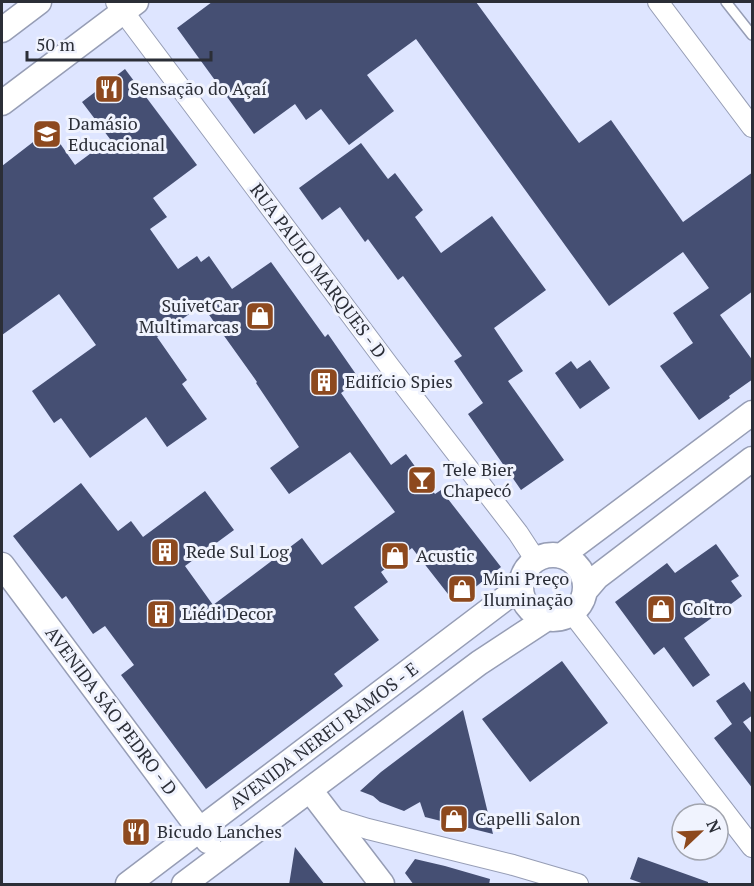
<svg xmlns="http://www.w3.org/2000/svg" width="754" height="886" font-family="'PT Serif',serif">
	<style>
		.building { fill: #454f73 }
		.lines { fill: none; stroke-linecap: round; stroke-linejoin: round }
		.service-casing { stroke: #969db5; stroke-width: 12 }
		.minor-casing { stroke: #969db5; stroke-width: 22 }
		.tertiary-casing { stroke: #969db5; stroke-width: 27 }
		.service { stroke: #fff; stroke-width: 9 }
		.minor { stroke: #fff; stroke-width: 20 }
		.tertiary { stroke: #fff; stroke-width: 24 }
		.labels { text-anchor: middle; stroke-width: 6; stroke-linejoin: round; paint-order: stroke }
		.poi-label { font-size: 18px; fill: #2b2e37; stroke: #f0f3fe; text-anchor: start }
		.street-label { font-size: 18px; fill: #2b2e37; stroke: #f0f3fe }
	</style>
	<rect width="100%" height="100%" fill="#dee5ff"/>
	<path class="building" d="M212 2H476L579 143 611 120 683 222 753 172V291L720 315 753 361V379L729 396 730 398 699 420 660 366 693 343 673 313 709 288 683 252 609 306 416 39 367 75 394 111 349 145 321 109 306 120 295 104 254 134 177 28Z
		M125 69 197 165 153 198 167 217 150 229 178 269 197 256 201 262 209 256 232 289 271 262 325 337 328 334 360 380 341 393 391 465 406 454 435 494 441 490 501 567 455 603 412 548 381 572 388 582 354 607 379 640 334 674 343 686 206 789 121 675 134 665 105 626 93 634 66 596 62 599 13 536 81 483 118 531 131 521 143 537 205 491 234 530 185 566 213 605 302 538 322 565 395 512 350 452 289 494 270 468 299 447 256 383 257 382 202 305 157 337 187 380 182 384 207 419 167 447 146 417 90 458 61 418 54 423 32 391 96 345 59 294 2 335V166L50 129 75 165 110 139 82 102Z
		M361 143 388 179 395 173 423 210 415 217 441 253 492 216 546 290 494 328 523 371 508 381 564 460 521 490 468 414 483 403 454 361 462 356 403 276 398 280 368 239 365 242 340 207 322 220 299 188Z
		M590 360 610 388 580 409 555 373 571 361 577 369Z
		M716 544 739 576 731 581 742 596 684 638 710 675 693 687 664 647 654 655 615 602 667 563 675 573Z
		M562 661 608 723 530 782 482 719Z
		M744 682 753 695V715L743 722 753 735V789L714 738 732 724 716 701Z
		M463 710 493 834 425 817 420 802 404 811 380 802 373 796 360 791 381 772Z
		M295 847 325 885H289Z
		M638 857 708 882V885H647L630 879Z
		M415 859 445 866 490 879 489 885H414L405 873Z"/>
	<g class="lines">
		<g class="service-casing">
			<path id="service" d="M726 2 752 35"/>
		</g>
		<g class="minor-casing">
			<path id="minor" d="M116 2 390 367 518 533 535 559
				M658 2 752 127
				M572 613 752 847
				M332 818 368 829 513 865 578 884"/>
		</g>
		<g class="tertiary-casing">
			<path id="tertiary" d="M2 30 39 2
				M2 103 136 2
				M521 587a32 32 0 1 1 64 0a32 32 0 1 1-64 0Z
				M561 556 752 413
				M2 565 208 841
				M585 591 597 577 752 459
				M310 790 382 884
				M128 884 520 587
				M184 884 479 663 546 619"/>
		</g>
		<use href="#service" class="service"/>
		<use href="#minor" class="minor"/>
		<use href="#tertiary" class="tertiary"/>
	</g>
	<defs>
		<g id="restaurant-square" transform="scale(1.5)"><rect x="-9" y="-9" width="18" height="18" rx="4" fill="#8d491e" stroke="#f0f3fe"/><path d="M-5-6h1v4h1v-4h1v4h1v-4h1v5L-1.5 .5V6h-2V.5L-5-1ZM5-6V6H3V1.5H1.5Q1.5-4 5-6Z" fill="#fff"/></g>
		<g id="university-square" transform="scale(1.5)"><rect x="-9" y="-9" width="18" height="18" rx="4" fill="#8d491e" stroke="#f0f3fe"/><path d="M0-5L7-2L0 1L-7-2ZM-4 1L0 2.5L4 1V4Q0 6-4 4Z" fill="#fff"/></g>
		<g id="shop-square" transform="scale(1.5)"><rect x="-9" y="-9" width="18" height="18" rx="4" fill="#8d491e" stroke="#f0f3fe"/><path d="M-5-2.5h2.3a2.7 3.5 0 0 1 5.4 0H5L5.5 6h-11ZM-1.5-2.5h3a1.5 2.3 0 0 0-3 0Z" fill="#fff"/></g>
		<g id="building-square" transform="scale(1.5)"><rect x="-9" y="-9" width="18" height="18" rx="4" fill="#8d491e" stroke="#f0f3fe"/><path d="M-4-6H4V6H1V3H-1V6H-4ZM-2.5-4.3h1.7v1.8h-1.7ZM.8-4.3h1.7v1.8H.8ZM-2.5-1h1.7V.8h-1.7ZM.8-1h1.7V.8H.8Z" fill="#fff"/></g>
		<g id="bar-square" transform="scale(1.5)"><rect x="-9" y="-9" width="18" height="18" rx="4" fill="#8d491e" stroke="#f0f3fe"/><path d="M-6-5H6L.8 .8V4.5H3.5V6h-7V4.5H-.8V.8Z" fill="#fff"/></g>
	</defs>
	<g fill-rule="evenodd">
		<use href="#restaurant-square" x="109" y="89"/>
		<use href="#university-square" x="47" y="134"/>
		<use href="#shop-square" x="260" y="316"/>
		<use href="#building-square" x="324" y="382"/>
		<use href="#bar-square" x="422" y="480"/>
		<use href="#building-square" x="165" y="552"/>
		<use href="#shop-square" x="395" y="556"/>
		<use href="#shop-square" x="462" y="589"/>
		<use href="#shop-square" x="661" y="609"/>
		<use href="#building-square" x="161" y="614"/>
		<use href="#shop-square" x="454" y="819"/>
		<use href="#restaurant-square" x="136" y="832"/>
	</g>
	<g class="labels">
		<g class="poi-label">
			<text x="130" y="95">Sensação do Açaí</text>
			<text x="68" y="130">Damásio<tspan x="68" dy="21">Educacional</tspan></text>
			<text x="239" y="312" text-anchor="end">SuivetCar<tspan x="239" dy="21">Multimarcas</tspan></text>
			<text x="345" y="388">Edifício Spies</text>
			<text x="443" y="476">Tele Bier<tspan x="443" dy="21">Chapecó</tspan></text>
			<text x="186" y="558">Rede Sul Log</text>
			<text x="416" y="562">Acustic</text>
			<text x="483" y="585">Mini Preço<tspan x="483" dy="21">Iluminação</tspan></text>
			<text x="682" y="615">Coltro</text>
			<text x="182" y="620">Liédi Decor</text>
			<text x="475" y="825">Capelli Salon</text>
			<text x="157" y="838">Bicudo Lanches</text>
		</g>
		<g class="street-label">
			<text transform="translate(318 271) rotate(53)" y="6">RUA PAULO MARQUES - D</text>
			<text transform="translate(111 711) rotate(53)" y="6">AVENIDA SÃO PEDRO - D</text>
			<text transform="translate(324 736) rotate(-37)" y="6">AVENIDA NEREU RAMOS - E</text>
		</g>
	</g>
	<rect width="754" height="886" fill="none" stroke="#2b2e37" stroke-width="6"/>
	<g transform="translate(700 832) rotate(67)"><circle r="28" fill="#f0f3fe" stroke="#a1a4ae" stroke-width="1.5"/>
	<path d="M0-4.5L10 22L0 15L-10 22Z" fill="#8d491e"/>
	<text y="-9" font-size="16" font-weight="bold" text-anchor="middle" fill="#2b2e37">N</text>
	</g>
	<path d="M27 51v9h184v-9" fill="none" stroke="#2b2e37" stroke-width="3"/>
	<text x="36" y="51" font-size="18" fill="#2b2e37" stroke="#f0f3fe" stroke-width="4.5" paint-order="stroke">50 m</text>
</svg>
